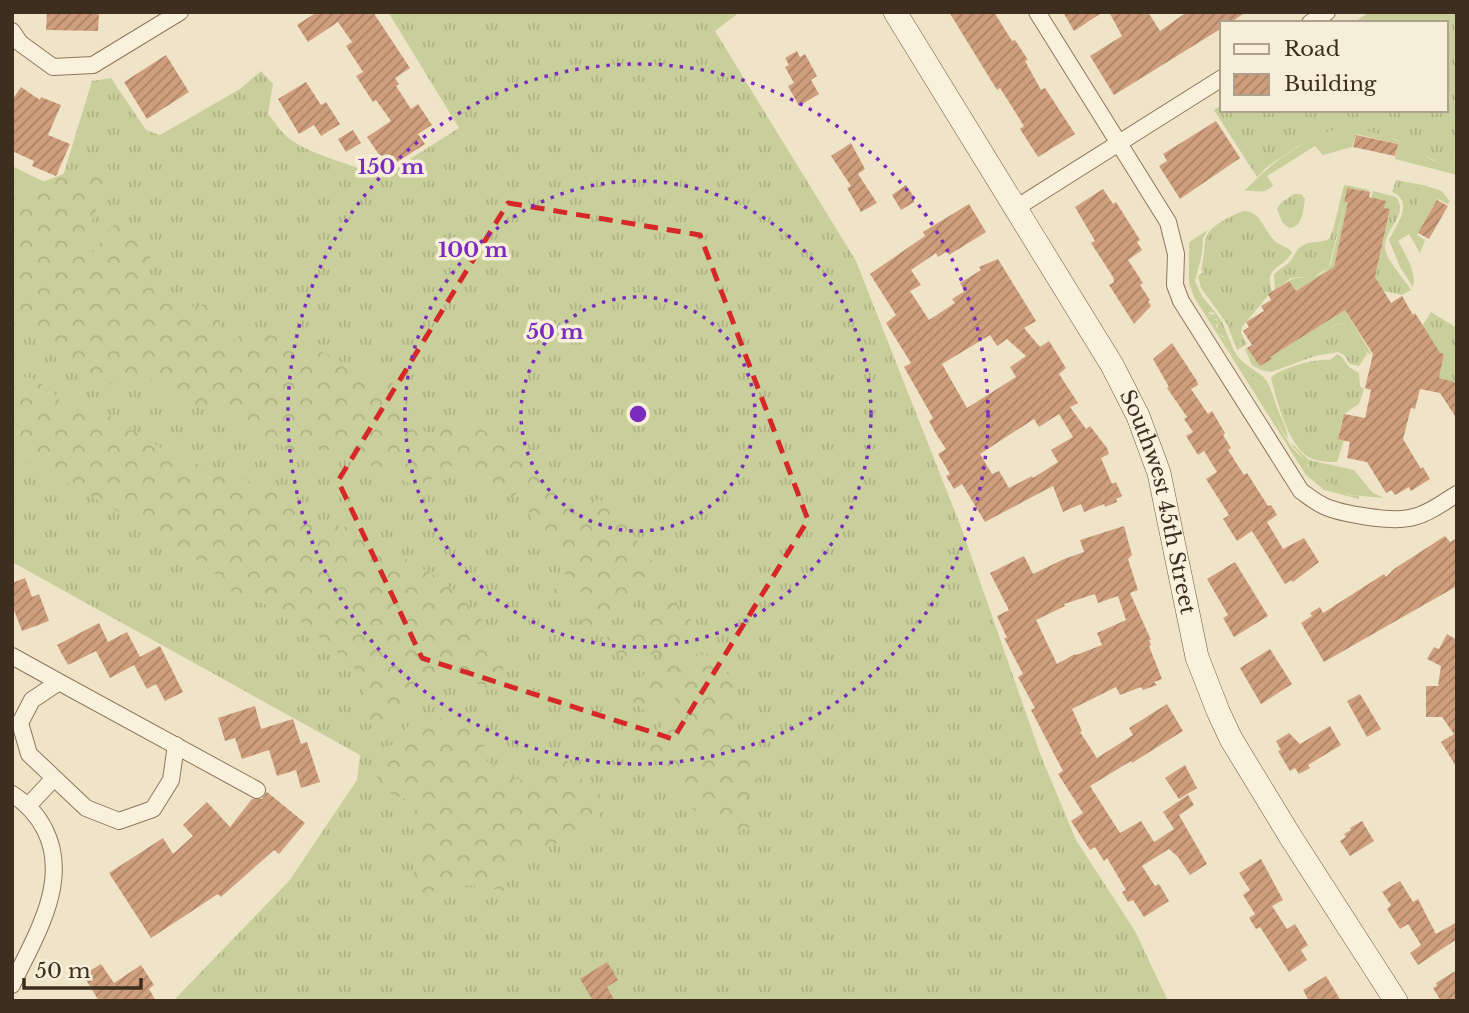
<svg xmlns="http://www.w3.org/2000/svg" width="1469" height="1013" font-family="'Libre Baskerville',serif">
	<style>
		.grass { fill: url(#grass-tufts) }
		.forest { fill: url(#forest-crowns) }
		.garden { fill: #c9cf9b }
		.building { fill: url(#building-hatch); fill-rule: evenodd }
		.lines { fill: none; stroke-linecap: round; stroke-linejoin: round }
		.street-casing { stroke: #8d765c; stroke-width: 18 }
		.secondary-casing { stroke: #6f573f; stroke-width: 24 }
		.street { stroke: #faf1dc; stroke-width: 16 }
		.secondary { stroke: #faf1dc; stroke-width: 23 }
		.marked { fill: none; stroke: #d62828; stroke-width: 5; stroke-dasharray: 14 9; stroke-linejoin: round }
		.ring { fill: none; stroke: #7b2cbf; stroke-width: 3.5; stroke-dasharray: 3.5 7 }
		.labels { text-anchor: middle; stroke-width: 7; stroke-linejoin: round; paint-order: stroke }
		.street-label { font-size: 21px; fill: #3d2e20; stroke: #f7eed8 }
		.centre { fill: #7b2cbf; stroke: #f7eed8; stroke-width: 3.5 }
		.ring-label { font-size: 21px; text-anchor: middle; font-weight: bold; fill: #7b2cbf; stroke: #f7eed8; stroke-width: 7; stroke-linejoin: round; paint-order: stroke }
	</style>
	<defs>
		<pattern id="grass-tufts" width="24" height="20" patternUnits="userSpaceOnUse" patternTransform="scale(1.75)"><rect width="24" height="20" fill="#c9cf9b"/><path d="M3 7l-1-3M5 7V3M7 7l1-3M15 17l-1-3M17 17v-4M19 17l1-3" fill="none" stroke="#aeb285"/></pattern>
		<pattern id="forest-crowns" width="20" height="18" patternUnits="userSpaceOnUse" patternTransform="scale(1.75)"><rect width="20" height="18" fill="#c9cf9b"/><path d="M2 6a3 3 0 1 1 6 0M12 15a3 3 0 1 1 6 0" fill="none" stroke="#aeb285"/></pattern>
		<pattern id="building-hatch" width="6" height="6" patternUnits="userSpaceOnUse" patternTransform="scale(1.75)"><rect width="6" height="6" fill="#cf9f7d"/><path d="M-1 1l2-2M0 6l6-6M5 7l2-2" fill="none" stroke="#a98266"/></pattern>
	</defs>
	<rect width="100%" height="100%" fill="#f0e4c8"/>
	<path class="grass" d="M388 12H740L715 31 856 261 961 527 1041 756 1076 840 1135 931 1168 1001H173L289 881 357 780 360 755 12 562V166L59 189 92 81 111 78 146 130 160 135 240 89 261 71 273 84 268 114C275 122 281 133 290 139 314 157 353 163 380 178L459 128Z
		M1369 12H1457V157L1453 162 1447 165 1439 163 1395 139 1338 128 1298 146 1268 166 1257 177 1214 110 1222 104V110H1446V23H1353Z
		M1396 180 1423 185C1424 200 1414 213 1401 217 1405 205 1404 197 1392 192Z
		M1344 185 1369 190V192L1346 188 1342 208 1343 211 1329 267 1311 279 1299 277 1291 278 1275 290 1274 275C1279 268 1287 266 1291 260 1297 252 1296 248 1306 244 1313 241 1321 243 1329 239L1333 230Z
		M1373 191 1396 197C1410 216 1383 229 1385 248 1386 260 1404 278 1411 290L1402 295 1383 291 1375 277 1390 210 1384 208 1386 201H1370Z
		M1294 194H1301L1305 199C1303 211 1303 227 1289 228L1282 222 1277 209 1281 203Z
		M1244 211C1261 212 1263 228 1273 239 1279 246 1287 246 1292 252 1284 269 1263 266 1272 291L1242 327 1241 333 1247 344 1237 350 1227 324 1201 288 1198 276 1203 272 1201 268C1205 258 1203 244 1207 235 1212 225 1234 214 1244 211Z
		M1209 312 1212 315 1216 313 1220 319C1229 334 1231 352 1244 363 1256 373 1266 374 1271 390L1243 370 1229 350 1226 339 1218 332 1217 319H1211L1208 314Z
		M1431 312 1457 328V380L1455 384 1429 376 1430 371 1440 373 1444 354 1438 353 1422 326Z
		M1339 323 1349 326 1367 354 1359 366 1350 364 1344 355 1338 352 1315 356 1271 372 1261 370 1293 353 1306 341Z
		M1337 354 1342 357 1349 367 1359 373 1360 386 1364 389 1359 404C1340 415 1343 417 1338 439L1344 440 1337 462C1329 462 1318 462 1310 458 1288 446 1277 401 1271 378 1280 368 1316 358 1330 360Z
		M1274 398C1277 412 1288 427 1288 440L1309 460 1354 470 1372 492 1384 498 1350 495C1341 488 1332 485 1322 480 1314 476 1309 465 1304 459 1286 438 1281 431 1270 405Z"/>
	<path class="forest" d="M93 168 109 181C98 203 89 224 86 249L97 253 101 238 118 221 137 227 151 247 149 271 155 297C175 305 191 310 211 303 217 323 225 329 224 350L235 341 247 325 273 336 298 340 346 364 366 370 394 384 410 405 428 437 440 429 476 423 496 442 517 452 536 465 556 471 572 483 571 502 578 518 584 520 587 509 598 499 626 513 632 533 659 571 651 586 637 598 628 612 599 627 578 626 589 612 593 595 584 590 570 599 554 598 553 590 567 579 560 560 538 537 521 488 512 498 476 482 452 465 442 474 416 486C395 477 328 443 307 447 303 448 300 451 297 452L258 436 221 413 166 396 151 378 128 374 104 388 89 375 56 358 41 342 12 324V186L26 188 72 171Z
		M12 375 31 378 52 390 63 406 80 411 97 408 172 455 279 492 322 524 347 527 371 546 393 551 440 579 462 598 488 627 497 654 503 664V681L496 691 454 675 428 679 383 725 369 724 362 719 367 703 363 687 352 664 297 619 278 608 236 596 217 575 203 566 187 550 172 545 132 519 12 453Z
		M651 594 668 595 694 624 692 645 682 657 680 674 689 656 704 654 723 665 731 681 738 697 729 736 737 748 753 764 758 781 746 798 754 812 751 827 736 832 694 810 679 795 652 756 648 738 666 722V708L679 695 680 678 666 695 644 710 633 702 642 677 653 663 664 668 660 654 648 655 637 664 621 655 607 654 602 642 613 631 634 622Z
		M437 717 463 721 487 733 481 757 508 775 523 781 543 774 557 755 577 767 586 789 600 794 602 809 591 832 515 857 506 871 505 891 467 885 447 890 438 882 434 891 425 895C403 873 418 843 425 818L413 813 420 804 382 791 373 764 385 747 400 742 410 722Z"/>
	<path class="garden" d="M1337 128C1366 128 1388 135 1413 148 1422 153 1432 162 1443 164 1450 165 1453 163 1457 157V175L1395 159 1398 144 1356 134 1352 147 1323 155 1315 146 1267 176 1273 185C1265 195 1254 190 1244 191 1273 161 1298 143 1337 128Z
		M1423 185 1442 191 1450 202 1447 204 1438 199 1417 235 1425 240 1420 253 1409 234 1398 241C1405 253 1417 273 1413 287L1400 267 1389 240 1401 217C1414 213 1424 200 1423 185Z
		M1345 188H1347L1344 201 1351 203 1348 205 1334 267 1296 291 1288 282C1299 271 1313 288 1331 264L1343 212 1341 200Z
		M1208 230 1203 238 1202 254 1195 281 1202 296 1216 313 1208 312 1209 317 1218 321 1216 326 1221 336 1226 339 1229 350 1243 370 1271 390 1274 398 1270 405C1279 426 1287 447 1307 461V465L1320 479 1346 489 1348 495 1359 496V499L1324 490 1306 475 1194 297 1189 283V242Z
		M1345 310 1372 355C1355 349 1358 325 1339 323L1306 341 1293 353 1261 370 1252 365 1245 349 1247 348 1261 366 1271 359 1269 354Z"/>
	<path class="building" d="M47 12H99L98 31 46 30Z
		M317 12H373L410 68 395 78 399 84 396 86 411 109 418 104 432 125 418 134 425 144 388 168 367 137 391 121 376 100 373 102 356 76 363 72 346 46 352 42 338 22 308 42 297 25Z
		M949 12H994L1012 41 1015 40 1028 60 1025 61 1041 90 1045 88 1075 134 1038 157 1020 129 1024 126 1000 88 997 90Z
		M1063 12H1103L1074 31Z
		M1109 12H1148L1160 31 1187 12H1246L1230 23H1222V28L1114 95 1090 56 1122 36Z
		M797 51 800 57 805 54 817 76 811 80 819 94 799 106 788 86 794 83 785 67 789 65 785 58Z
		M166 55 189 92 147 119 124 82Z
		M306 82 321 105 326 102 340 124 321 136 314 125 299 134 278 99Z
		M21 87 40 100 41 97 61 105 48 135 70 144 56 176 32 166 34 161 12 151V100Z
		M1216 121 1240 158 1180 199 1159 166 1167 161 1163 154Z
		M353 130 361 143 346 152 338 139Z
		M1356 135 1398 144 1395 156 1353 147Z
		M851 143 865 169 858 174 877 203 861 212 847 188 851 186 831 156Z
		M906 185 914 197V202L901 210 892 195Z
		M1347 188 1370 192 1369 197 1386 201 1384 208 1390 209 1375 277 1391 303 1402 296 1413 315 1415 313 1440 353 1444 354 1439 378 1454 382 1457 387V419L1440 393 1420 389 1415 409 1411 408 1403 439 1421 469 1423 467 1430 479 1411 491 1409 487 1395 495 1391 490 1386 493 1367 462 1347 458 1350 442 1338 439 1344 414 1365 418 1371 390 1365 388 1373 354 1345 310 1270 357 1272 359 1260 366 1247 348 1252 345 1243 331 1249 327 1246 322 1264 311 1261 306 1271 300 1268 294 1289 281 1296 291 1334 267 1348 202H1344Z
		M1103 189 1113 204 1116 202 1140 240 1137 242 1142 250 1128 260 1143 283 1140 285 1150 300 1148 301 1151 306 1134 324 1109 285 1114 282 1113 277 1091 243 1095 241 1075 207Z
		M1437 200 1448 206 1429 239 1418 233Z
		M969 204 986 232 949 255 947 251 938 257 936 253 911 270 921 285 910 291 929 320 955 303 952 299 965 291 960 283 981 270 979 267 998 259 1036 321 1024 328 1040 347 1049 341 1066 368 1059 374 1078 403 1070 407 1086 429 1090 426 1107 448 1109 454 1101 458 1112 484 1116 482 1122 496 1116 499 1117 502 1105 507 1104 504 1084 512 1081 504 1063 512 1053 486 985 522 962 484 954 489 946 476 950 474 938 454 946 449 936 434 929 421 933 418 904 367 911 363 886 323 896 315 870 274 925 236 923 232ZM990 335 997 346 1007 339 1026 356 1010 367 1016 377 967 408 942 364ZM1059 414 1073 437 1051 450 1058 462 1033 478 1032 476 1009 488 999 471 992 474 980 454 1034 419 1039 427Z
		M1172 343 1197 381 1198 385 1191 389 1208 414 1212 411 1225 433 1223 435 1231 448 1228 450 1244 475 1247 473 1268 506 1271 505 1277 515 1267 522 1283 549 1304 538 1319 562 1293 582 1291 580 1285 584 1252 531 1237 541 1223 519 1229 515 1206 479 1217 472 1204 451 1198 455 1186 436 1193 432 1184 419 1187 417 1167 388 1169 387 1153 359Z
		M1124 526 1132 555 1128 559 1138 590 1130 593 1151 640H1149L1151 645 1149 646 1162 679 1154 682 1157 685 1143 690 1141 687 1120 695 1116 687 1072 709 1082 731 1080 732 1097 758 1133 735 1129 728 1167 704 1183 731 1132 763 1131 761 1090 786 1120 833 1141 821 1154 842 1174 829 1163 812 1188 795 1194 805 1179 815 1207 864 1190 875 1178 857 1169 849 1142 866 1155 886 1159 884 1169 901 1144 917 1133 900 1128 902 1122 892 1126 890 1107 858 1104 861 1095 847 1090 850 1071 821 1083 813 1058 774 1063 771 1031 710 1035 708 1018 677 1023 674 1004 638H1007L997 616 1009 610 990 573 1024 556 1033 574 1064 559 1084 552 1080 540ZM1095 594 1098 603 1118 596 1126 620 1097 633 1102 645 1076 655 1075 654 1057 664 1036 620 1065 606 1064 604Z
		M1445 536 1450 542 1457 538V586L1324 662 1301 623 1312 616 1310 613 1320 607 1323 613 1384 574 1386 577 1394 569Z
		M1235 562 1268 616 1234 637 1223 618 1228 615 1207 579Z
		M25 578 32 597 39 594 49 621 22 631 12 605V583Z
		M99 623 108 642 127 632 140 657 160 646 183 692 165 701 156 684 147 689 134 665 110 678 96 651 68 665 57 645Z
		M1447 634 1457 640V768L1441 742 1454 734 1442 717H1426V686H1438L1441 666 1427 659 1434 647 1439 649Z
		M1270 649 1292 684 1261 704 1240 668Z
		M1360 694 1381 729 1367 737 1347 701Z
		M255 706 261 729 293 719 301 744 307 742 320 782 301 788 296 770 277 776 269 750 242 759 235 738 225 741 218 718Z
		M1330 726 1341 745 1308 765 1310 768 1299 774 1295 768 1290 771 1278 751 1281 750 1276 741 1289 733 1300 744Z
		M1185 765 1197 788 1179 799 1165 778Z
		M267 792 305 823 279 854 274 850 221 897 218 894 151 938 109 873 163 838 173 854 193 836 183 825 207 802 230 827 252 799H262Z
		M1362 821 1374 841 1350 856 1340 841 1346 837 1344 834 1351 830 1350 828Z
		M1261 859 1283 900 1272 906 1287 929 1295 924 1308 945 1301 950 1307 960 1289 972 1260 927 1256 929 1249 918 1255 914 1243 895 1250 890 1239 873Z
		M1400 881 1413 902 1418 899 1436 934 1457 922V939L1418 965 1410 953 1421 945 1408 924 1400 929 1387 909 1391 905 1382 892Z
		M607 962 618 980 607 987 615 1001H593L580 979Z
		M101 964 114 983 141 965 154 985 149 989 156 1001H99L83 975Z
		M1457 970V1001H1441L1433 988 1437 986 1436 983Z
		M1326 976 1341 1001H1309L1303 990Z"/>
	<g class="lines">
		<g class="street-casing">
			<path id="street" d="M1037 12 1168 222 1176 254 1175 285 1181 301 1301 491C1308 496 1315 502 1324 506 1341 514 1390 522 1409 518 1427 515 1442 503 1457 494
				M1310 23 1327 12
				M12 31 20 43 53 67 93 65 180 12
				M1016 208 1222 78
				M12 656 59 682
				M176 745 171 780 153 809 119 821 86 808 29 754 20 723 32 700 59 682 257 790
				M12 794C26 803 38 816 45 830 71 882 34 938 12 985
				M28 806 54 778"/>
		</g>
		<g class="secondary-casing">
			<g id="secondary">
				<path id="s1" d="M895 12 1112 365 1138 416 1159 473 1197 657 1218 711 1231 739 1290 836 1396 1001"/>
			</g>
		</g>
		<use href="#street" class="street"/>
		<use href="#secondary" class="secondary"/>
	</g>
	<path class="marked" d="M508 203 700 235 808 520 673 739 422 658 338 481Z"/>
	<g class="ring">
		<circle cx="638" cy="414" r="117"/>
		<circle cx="638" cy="414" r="233"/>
		<circle cx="638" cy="414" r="350"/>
	</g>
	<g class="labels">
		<g class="street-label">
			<text dy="7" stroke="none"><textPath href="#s1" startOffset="560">Southwest 45th Street</textPath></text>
		</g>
	</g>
	<circle cx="638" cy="414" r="10" class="centre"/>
	<g class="ring-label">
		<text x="391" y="174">150 m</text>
		<text x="473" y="257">100 m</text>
		<text x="555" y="339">50 m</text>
	</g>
	<rect width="1469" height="1013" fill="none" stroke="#3d2e20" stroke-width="28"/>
	<rect x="1220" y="21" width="228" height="91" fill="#f7eed8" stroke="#ada18e" stroke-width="2"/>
	<rect x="1234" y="44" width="35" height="10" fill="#faf1dc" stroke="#ada18e" stroke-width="2"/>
	<text x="1284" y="56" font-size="21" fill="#3d2e20">Road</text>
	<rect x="1234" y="74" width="35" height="21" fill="url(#building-hatch)" stroke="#ada18e" stroke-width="2"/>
	<text x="1284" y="91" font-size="21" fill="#3d2e20">Building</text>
	<path d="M24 978v10h117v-10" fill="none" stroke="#3d2e20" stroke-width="3.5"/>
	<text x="35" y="978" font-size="21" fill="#3d2e20" stroke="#f7eed8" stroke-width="5" paint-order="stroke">50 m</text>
</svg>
